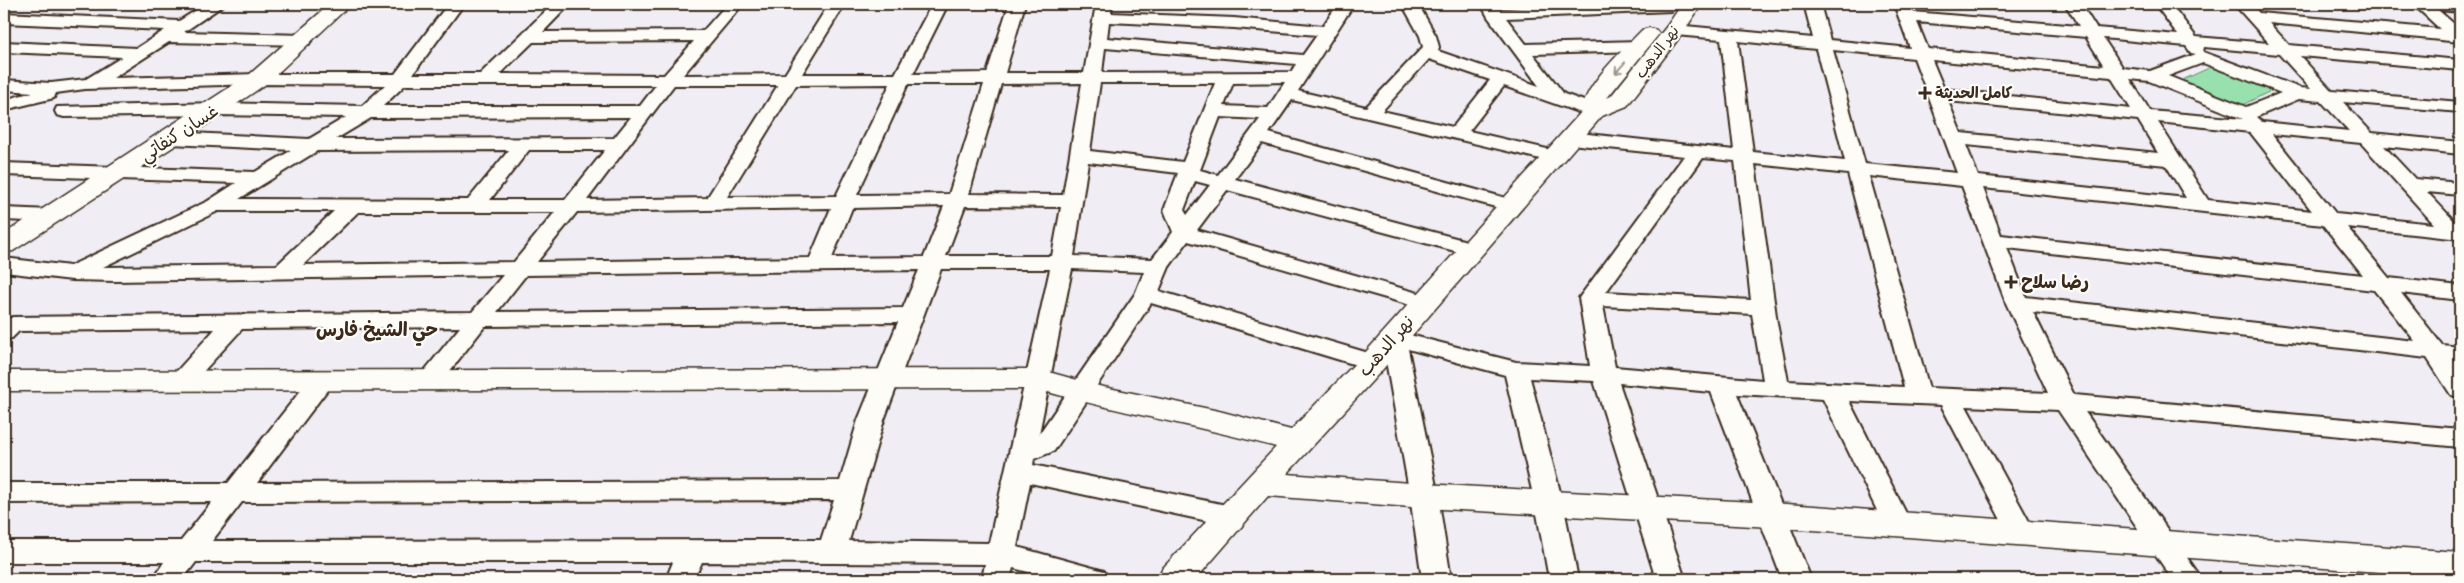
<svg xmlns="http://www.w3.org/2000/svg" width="2464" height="583" font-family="'Indie Flower','Playpen Sans Arabic',sans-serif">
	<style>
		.green { fill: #98e1af; stroke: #6a8666 }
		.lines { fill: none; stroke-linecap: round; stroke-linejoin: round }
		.street-casing { stroke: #3b2a1e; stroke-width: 4 }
		.secondary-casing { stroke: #3b2a1e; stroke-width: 3 }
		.street { fill: #fdfcf7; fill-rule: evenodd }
		.secondary { fill: #fdfcf7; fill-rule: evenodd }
		.oneway { stroke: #9c938a }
		.poi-dot { fill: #3b2a1e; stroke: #fdfcf7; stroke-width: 2 }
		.labels { text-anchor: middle; stroke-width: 4.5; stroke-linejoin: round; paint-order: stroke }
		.far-street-label { font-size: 15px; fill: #3b2a1e; stroke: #fdfcf7 }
		.far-poi-label { font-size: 15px; font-weight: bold; fill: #3b2a1e; stroke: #fdfcf7; text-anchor: start }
		.street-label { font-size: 18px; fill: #3b2a1e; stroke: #fdfcf7 }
		.poi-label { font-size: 18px; font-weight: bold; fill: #3b2a1e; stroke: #fdfcf7; text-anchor: start }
		.neighbourhood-label { font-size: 19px; font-weight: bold; fill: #3b2a1e; stroke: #fdfcf7 }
	</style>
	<rect width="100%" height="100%" fill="#f0eef4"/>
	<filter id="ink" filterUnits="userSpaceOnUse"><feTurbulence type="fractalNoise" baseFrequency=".02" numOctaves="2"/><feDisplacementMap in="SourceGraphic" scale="10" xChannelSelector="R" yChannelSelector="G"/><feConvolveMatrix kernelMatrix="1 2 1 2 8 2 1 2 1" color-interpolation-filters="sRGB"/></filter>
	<g filter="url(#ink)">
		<path class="green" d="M2211 67 2273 90 2240 106 2178 82Z"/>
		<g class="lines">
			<g class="street-casing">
				<path id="street" d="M206 4H225L184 32 303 35 309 36 311 40 309 44 303 45 169 42 113 78 258 74H395L448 4H464L413 74H480L553 4H570L543 32 703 31 727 4H743L683 75 785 74 829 4H845L802 74H895L932 4H948L913 74 987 73 1009 4H1025L1005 73H1084L1096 4H1112L1111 13 1234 18 1323 26 1338 4H1354L1298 91 1366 107 1423 47 1420 36 1402 4H1418L1436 36 1439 47 1438 51 1539 86 1488 17 1481 4H1495L1499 9 1614 4H1677L1679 6 1671 11 1506 18 1526 44 1640 41 1646 42 1648 46 1646 50 1640 51 1533 54 1564 94 1601 107 1603 111 1601 115H1587L1504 86 1469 131 1560 152 1563 156 1560 160 1553 162 1292 100 1269 133 1517 201 1520 205 1517 209 1510 211 1262 143 1235 179 1478 244 1481 249 1478 254 1470 255 1227 190 1197 230 1432 297 1435 302 1432 307 1424 309 1188 241 1169 267 1159 291 1382 357 1385 362 1382 367 1373 370 1151 303 1054 451 1034 459 1033 465 1231 506 1241 509 1245 516 1241 523 1231 526 1030 483 1017 547 1104 571 1108 579H1055L1013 568 1010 579H982L985 564 702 562 694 579H666L673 562H196L183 579H153L164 562H4V541H181L212 502 4 503V483H228L313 375 322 373 331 375 334 381 257 483 840 481 858 420 898 322 485 326 438 386 429 388 420 386 417 380 460 327 242 329 189 387 180 389 171 387 168 381 215 329 19 331 12 338 4 340V320L13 317 472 312 503 275 115 281 72 280 4 272V258L70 266 208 201 236 183 4 175V163L255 172 292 150 171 144 164 142 161 138 164 134 171 132 309 139 346 117 216 115 64 117 57 115 55 111 57 107 216 103 362 106 385 85 258 84 85 89 56 93 54 98 4 110V100L33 92 4 90V80L51 83 86 79 122 57 4 52V42L137 48 165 30 4 23V13L179 21ZM1109 22 1234 28 1317 35 1303 55 1107 38ZM694 41 664 75 500 74 533 42ZM1105 48 1296 64 1291 72 1102 73ZM1429 59 1490 80 1453 127 1382 111ZM1285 82 1268 108 1224 106 1233 83ZM1082 83 1063 195 969 194 1001 84ZM1100 83H1215L1183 162 1090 151ZM890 84 836 196 727 197 796 85ZM908 84H984L949 194 857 195ZM405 85H656L640 106H383ZM674 85H778L707 198 587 200ZM631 117 614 138 336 139 371 118ZM1220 117 1260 119 1218 175 1200 170ZM509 150 468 200 239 199 317 151ZM529 150H605L565 200H490ZM1088 162 1178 173 1164 210 1173 232 1152 259 1074 256ZM1195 181 1210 185 1187 215 1184 210ZM944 206 924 257 832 258 852 208ZM965 206 1061 207 1052 256H946ZM831 208 810 258 537 262 577 212ZM218 211H334L277 265 103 267ZM358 212H555L514 262 303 265ZM941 269H1050L989 543 849 541 884 420ZM1072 269 1144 272 1135 294 1039 434ZM919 270 903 308 497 312 526 275ZM834 500 821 540 212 541 242 502Z
					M1804 4H1820L1830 40 1910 48 1894 4H1910L1913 12 2079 26 2065 4H2081L2096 28 2178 35 2155 4H2171L2196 37 2269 43 2234 4H2251L2259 13 2440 29 2413 4H2460V12L2438 10 2460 29V42L2269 23 2289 45 2460 60V70L2300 56 2332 91 2460 102V112L2343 102 2372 133 2460 142V154L2384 146 2415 179 2460 183V195L2427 192 2460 227V239L2347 227 2389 278 2460 286V300L2401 293 2442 345 2460 347V361H2454L2460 371V397L2451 395 2427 358 2033 312 2074 395 2460 429V447L2085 412 2202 579H2172L2058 410 1966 406 2036 534 2032 541 2022 544 2012 541 1941 405 1849 401 1912 525 1908 532 1898 535 1888 532 1884 525 1823 399 1737 394 1811 579H1782L1711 392 1619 383 1685 579H1656L1594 381 1530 378 1563 503 1578 579H1549L1535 503 1505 375 1408 349 1438 496 1451 579H1422L1410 496 1382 338 1386 333 1394 331 1516 362 1590 366 1579 298 1684 156 1570 144 1563 142 1560 138 1563 134 1570 132 1734 150 1721 39 1675 35 1669 34 1667 30 1669 26 1675 25 1813 38ZM1917 22 2086 37 2104 66 1928 49ZM2103 38 2186 46 2191 53 2196 54 2150 71 2123 68ZM1738 41 1816 49 1845 161 1753 152ZM2204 47 2279 54 2311 89 2300 88 2203 52ZM1833 50 1914 58 1957 173 1865 164ZM1932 60 2111 77 2131 109 1944 89ZM2203 63 2281 93 2246 107 2168 76ZM2130 79 2149 81 2243 119 2150 111ZM2299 99 2321 101 2349 131 2262 122 2256 117ZM1948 101 2138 120 2158 153 1961 133ZM2158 122 2250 132 2312 211 2208 200ZM2272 134 2361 143 2434 224 2336 214ZM1966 145 2166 165 2186 198 1978 176ZM1703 158 1735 161 1751 300 1606 292ZM1755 164 1848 174 1904 387 1788 381 1777 323ZM1869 176 1962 186 2006 303 2048 393 1929 388ZM1983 188 2323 225 2363 275 2001 235ZM2007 248 2374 290 2415 341 2026 297ZM1603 306 1752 314 1763 380 1615 367Z
					M4 208 51 210 58 212 61 216 58 220 51 222 4 220Z"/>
			</g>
			<g class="secondary-casing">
				<path id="secondary" d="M330 4H351L266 84 179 143 13 251 4 253V234L250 74Z
					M1682 4H1702L1682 34 1627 106 1602 116 1383 369 1287 474 1424 484 1772 503 2460 552V578L1772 527 1424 508 1268 496 1196 579H1157L1162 569 1276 447C1196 425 1116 412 1037 389L4 391V371L1038 369 1099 386 1219 411 1291 430 1363 355 1583 110C1583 86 1625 48 1642 30L1649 28 1656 30 1659 34 1607 98 1611 96 1667 26Z"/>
			</g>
			<use href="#street" class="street"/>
			<use href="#secondary" class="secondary"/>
		</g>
		<defs><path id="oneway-shaft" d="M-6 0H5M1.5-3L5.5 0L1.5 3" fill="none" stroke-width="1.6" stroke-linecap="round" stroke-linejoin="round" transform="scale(1.25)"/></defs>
		<use class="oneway" href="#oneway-shaft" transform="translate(1620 68) rotate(131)"/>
	</g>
	<g class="poi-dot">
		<path d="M1922.5 85.5h5v5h5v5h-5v5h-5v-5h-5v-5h5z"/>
		<path d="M2008.5 274.5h5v5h5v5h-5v5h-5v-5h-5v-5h5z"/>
	</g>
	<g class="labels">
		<g class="far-street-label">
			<text transform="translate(1657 52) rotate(-53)" y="5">نهر الدهب</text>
		</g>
		<g class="far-poi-label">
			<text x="1935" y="98">كامل الحديثة</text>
		</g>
		<g class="street-label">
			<text transform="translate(179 133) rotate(-33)" y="6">غسان كنفاتي</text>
			<text transform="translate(1386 346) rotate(-49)" y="6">نهر الدهب</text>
		</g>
		<g class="poi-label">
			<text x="2021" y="288">رضا سلاح</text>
		</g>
		<g class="neighbourhood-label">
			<text x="377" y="336">حي الشيخ فارس</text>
		</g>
	</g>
	<rect width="2464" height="583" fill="none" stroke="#fdfcf7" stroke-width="20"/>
	<rect x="10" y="10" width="2444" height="563" fill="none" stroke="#3b2a1e" stroke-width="2" filter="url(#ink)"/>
</svg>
